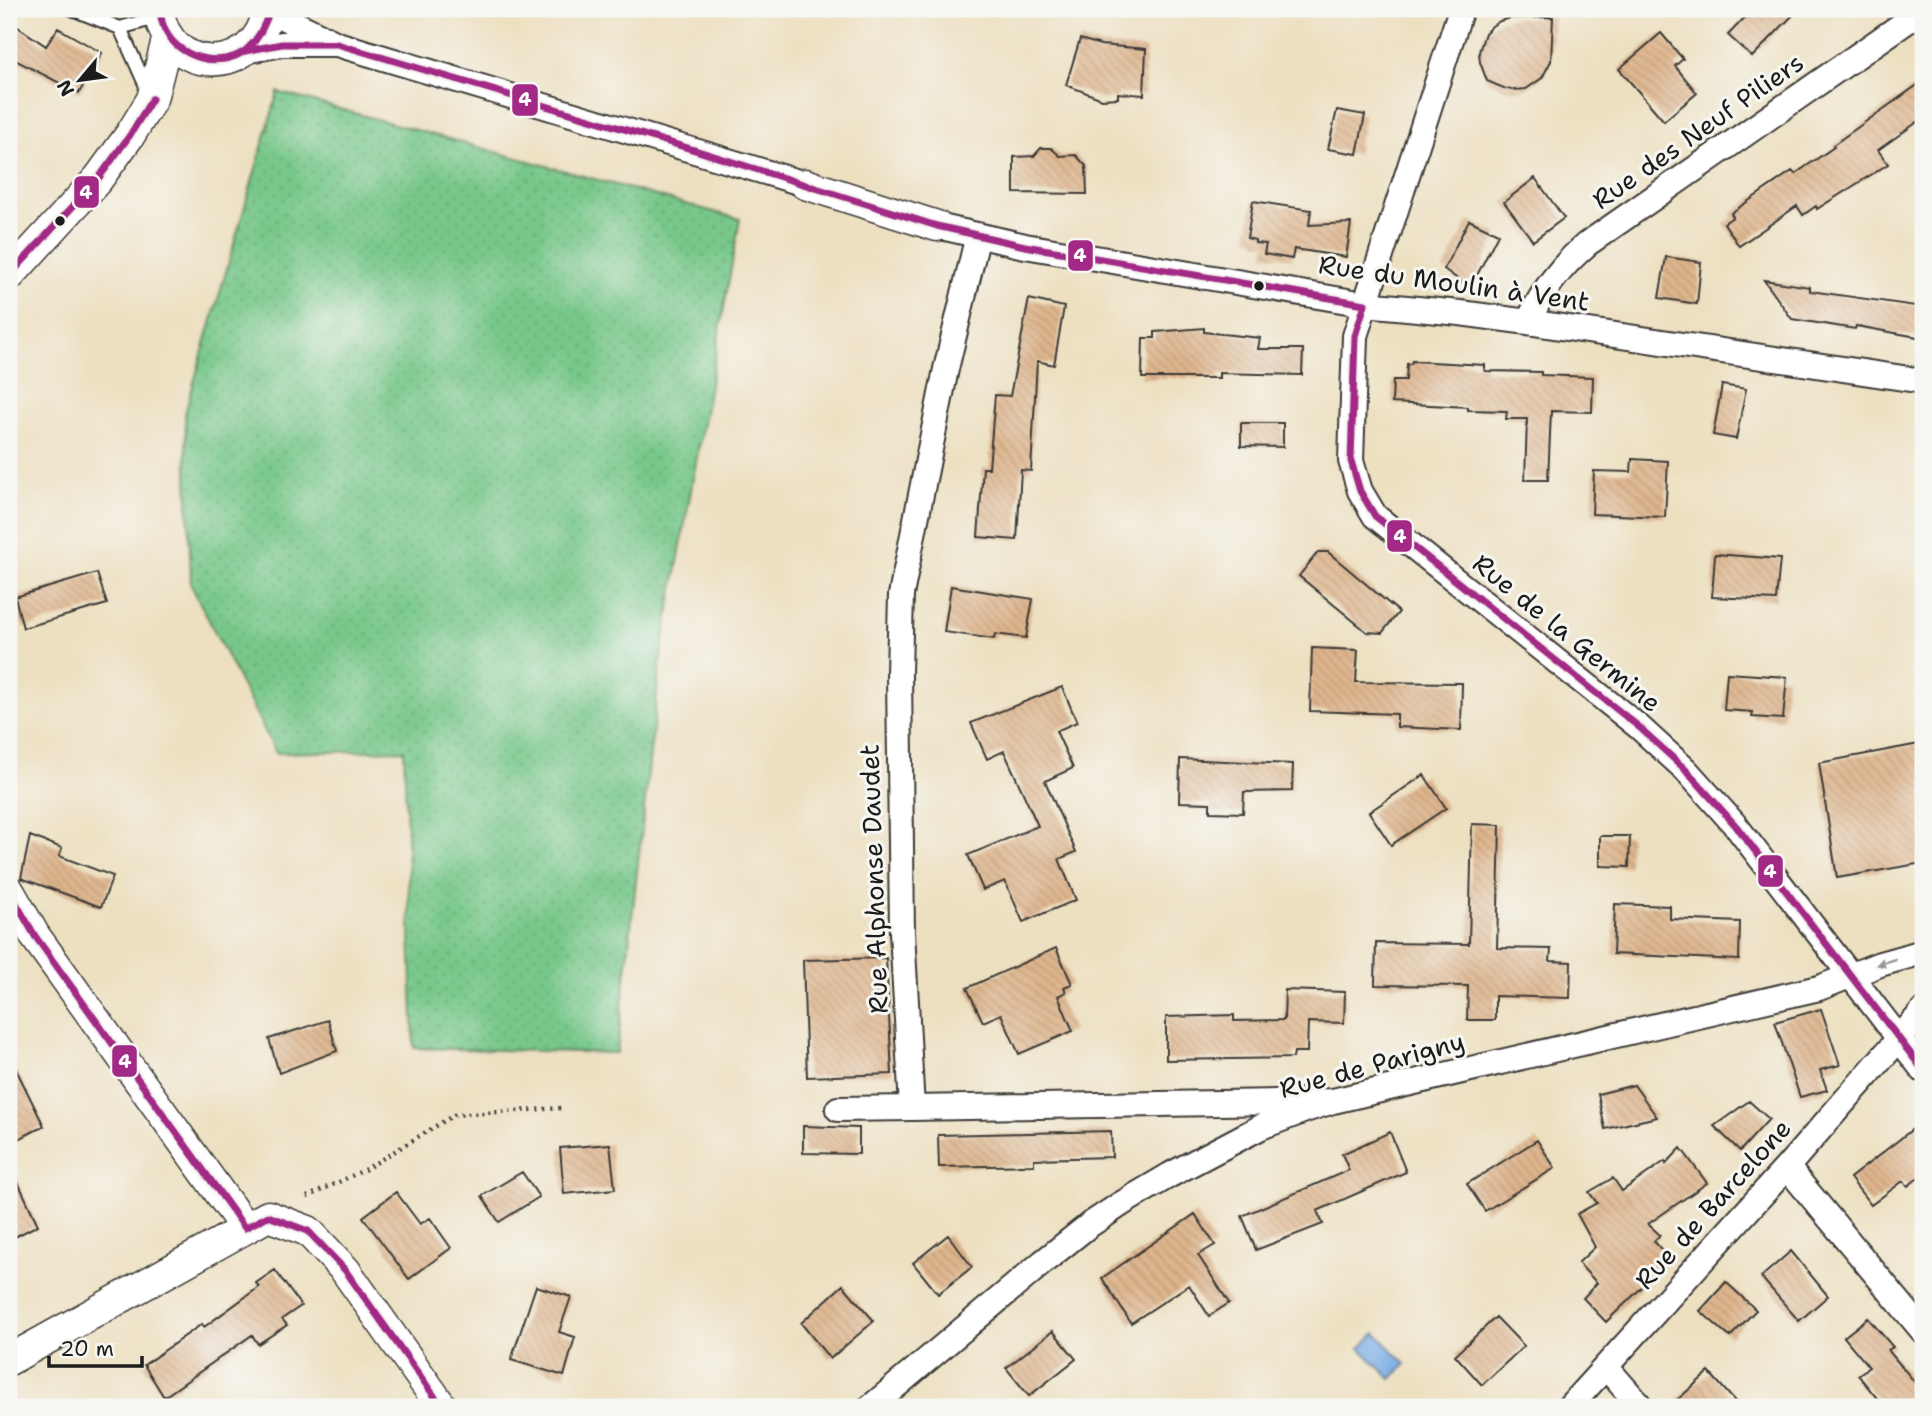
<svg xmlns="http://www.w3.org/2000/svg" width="1932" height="1416" font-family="'Shantell Sans',sans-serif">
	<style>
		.grass { fill: url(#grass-dots); stroke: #4a7253; stroke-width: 2 }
		.water { fill: #77aae4; stroke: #4a6380; stroke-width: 2 }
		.building { fill: url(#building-back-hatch) }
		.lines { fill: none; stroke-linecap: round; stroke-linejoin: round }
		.service-casing { stroke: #3b3935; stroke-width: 16 }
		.minor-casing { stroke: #3b3935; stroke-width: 28 }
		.tertiary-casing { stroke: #3b3935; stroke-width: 33 }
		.path { stroke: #3b3935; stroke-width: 4.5; stroke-dasharray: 2 5; stroke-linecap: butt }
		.service { stroke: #fff; stroke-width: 12 }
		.minor { stroke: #fff; stroke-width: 24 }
		.tertiary { stroke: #fff; stroke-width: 30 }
		.bus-1-casing { stroke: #f6f6f2; stroke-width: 12 }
		.bus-1 { stroke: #a22986; stroke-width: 7 }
		.oneway { fill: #999 }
		.bus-dot { fill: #1c1c1c; stroke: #f6f6f2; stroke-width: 2.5 }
		.labels { text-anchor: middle; stroke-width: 6; stroke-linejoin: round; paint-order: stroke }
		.street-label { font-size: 26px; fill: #1c1c1c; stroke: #f6f6f2 }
		.line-badge { stroke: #f6f6f2; stroke-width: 2.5 }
		.badge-label { font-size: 19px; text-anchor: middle; font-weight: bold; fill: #fff }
	</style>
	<defs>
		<pattern id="grass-dots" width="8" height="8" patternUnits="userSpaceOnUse" patternTransform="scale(1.75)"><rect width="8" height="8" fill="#78c88a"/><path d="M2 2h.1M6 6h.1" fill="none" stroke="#67ab76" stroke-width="1.8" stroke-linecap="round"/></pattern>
		<pattern id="building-back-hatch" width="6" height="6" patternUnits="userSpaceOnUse" patternTransform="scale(1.75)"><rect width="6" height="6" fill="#deb58d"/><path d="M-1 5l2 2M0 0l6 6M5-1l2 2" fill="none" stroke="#be9b79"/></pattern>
	</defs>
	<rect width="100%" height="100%" fill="#f6f6f2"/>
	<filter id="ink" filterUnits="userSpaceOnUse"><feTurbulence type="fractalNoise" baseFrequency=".0143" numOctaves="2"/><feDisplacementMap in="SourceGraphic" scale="14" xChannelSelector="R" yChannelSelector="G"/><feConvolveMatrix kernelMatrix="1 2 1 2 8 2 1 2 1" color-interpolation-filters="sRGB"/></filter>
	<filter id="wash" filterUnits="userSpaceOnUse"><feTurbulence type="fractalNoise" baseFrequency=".00686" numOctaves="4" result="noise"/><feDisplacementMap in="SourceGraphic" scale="28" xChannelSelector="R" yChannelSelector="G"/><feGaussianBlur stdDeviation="1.57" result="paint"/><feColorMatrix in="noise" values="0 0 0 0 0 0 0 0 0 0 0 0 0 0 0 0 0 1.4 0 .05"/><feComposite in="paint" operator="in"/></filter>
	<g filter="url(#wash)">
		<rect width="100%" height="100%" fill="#ede0c1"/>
		<path class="grass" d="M278 92 740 219 661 656 617 1053 414 1048 404 750 276 753 191 585 185 413Z"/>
		<path class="water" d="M1376 1333 1406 1364 1391 1379 1360 1348Z"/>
		<g id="blocks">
			<path class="building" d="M1753 9H1799L1752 57 1728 35Z
				M1553 17 1551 61 1542 78 1526 89 1516 90 1506 89 1487 81 1480 62 1479 52 1485 33 1492 26 1500 21 1510 18Z
				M9 21 46 46 58 28 102 53 79 93 9 57Z
				M1661 33 1683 59 1675 66 1697 93 1664 121 1619 69Z
				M1080 39 1101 45 1146 49 1144 95 1118 93V98L1102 99 1066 85Z
				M1923 81V118L1878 150 1888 164 1817 209 1816 206 1803 215 1797 206 1739 246 1724 223 1733 217 1731 213 1792 171 1795 174 1834 147 1833 145Z
				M1337 110 1365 115 1357 154 1328 149Z
				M1041 148H1051L1060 156 1076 155 1086 166 1087 194 1014 193V157L1034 156Z
				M1535 178 1564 218 1533 241 1504 202Z
				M1253 201 1311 210 1309 225 1351 223 1346 257 1294 249 1292 259 1264 254 1266 244 1255 243V240L1247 238Z
				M1469 220 1498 234 1472 285 1465 280 1463 283 1444 269Z
				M1666 257 1701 262 1697 304 1659 298Z
				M1764 280 1810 287V291L1923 307V338L1856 326 1855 329 1792 319Z
				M1029 299 1064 307 1054 365 1037 361 1031 471 1021 470 1017 540 978 537 983 468H989L995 395 1010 396Z
				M1204 328V332L1260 338 1258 349H1303L1302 375 1219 373V378H1142L1143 338H1155V332Z
				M1412 361 1485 365V371L1541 372V375L1593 377 1592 412 1551 411 1548 480H1525L1527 419H1506L1507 411 1468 410V407L1392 403 1393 380H1406L1407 364H1411Z
				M1722 385 1746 389 1736 439 1713 435Z
				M1241 423H1283V447L1241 446Z
				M1632 459 1668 461 1665 517 1592 514 1594 471 1631 472Z
				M1318 552H1328L1399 612 1382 633 1367 632 1299 576Z
				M1715 554 1780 559 1776 600 1712 597Z
				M97 573 107 604 23 628 15 597Z
				M951 586 1033 599 1026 638 995 634 994 639 944 632Z
				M1312 648 1358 650 1356 682 1462 683 1461 730 1397 727V714L1310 711Z
				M1727 673 1787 677 1783 719 1752 717 1753 712 1724 710Z
				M1062 687 1077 722 1056 731 1073 768 1045 781 1076 852 1059 859 1076 900 1023 922 1005 881 983 890 968 855 1038 826 1004 751 987 759 971 723Z
				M1919 744 1923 774V863L1837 878 1819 763Z
				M1180 759 1293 764 1292 791 1244 792 1243 813 1210 812V803L1179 802Z
				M1424 775 1446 808 1391 845 1369 812Z
				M1472 824 1500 825 1497 948 1551 949 1550 961 1571 962 1570 998 1495 996V1020H1467L1468 986 1375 985 1376 943 1469 944Z
				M30 836 62 848 59 856 113 876 101 907 21 878Z
				M1600 836H1630L1629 867 1600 866Z
				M1615 904 1670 906V919L1740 922 1739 960 1613 954Z
				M1056 948 1072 984 1064 987 1066 992 1058 996 1073 1031 1019 1054 1001 1014 983 1022 967 988Z
				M886 958 892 1074 807 1077 803 960Z
				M1285 990 1345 992 1344 1023 1308 1022 1307 1052H1294L1293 1058 1166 1060V1017L1234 1015V1021L1284 1020Z
				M1821 1009 1840 1065 1820 1070 1827 1090 1800 1097 1775 1022Z
				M328 1020 337 1051 279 1073 269 1039Z
				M9 1055 44 1126 9 1144Z
				M1634 1085 1657 1117 1605 1129 1598 1094Z
				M1749 1101 1769 1119 1740 1151 1714 1126Z
				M1923 1121V1174L1908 1186 1903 1181 1871 1205 1850 1178Z
				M803 1126 859 1128V1154L803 1153Z
				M1111 1131 1112 1157 1034 1159V1165L939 1167 938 1135Z
				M1390 1132 1406 1172 1317 1211 1323 1224 1256 1250 1242 1216 1349 1170 1342 1154Z
				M1537 1140 1555 1168 1485 1211 1467 1184Z
				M610 1144 615 1189 564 1194 560 1148Z
				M1681 1148 1707 1183 1648 1224 1660 1235 1654 1241 1670 1260 1606 1322 1583 1298 1597 1283 1578 1263 1595 1247 1577 1214 1597 1203 1589 1192 1613 1178 1622 1191 1665 1161 1666 1164Z
				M9 1163 38 1225 9 1240Z
				M522 1172 539 1197 499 1222 482 1196Z
				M396 1192 420 1224 430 1218 451 1248 409 1279 363 1217Z
				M1195 1214 1215 1245 1198 1255 1229 1303 1209 1316 1189 1285 1131 1323 1102 1278Z
				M948 1235 972 1267 938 1294 913 1263Z
				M1791 1251 1828 1296 1799 1321 1761 1277Z
				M275 1270 301 1306 282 1319 287 1325 258 1344 252 1335 164 1397 144 1365 202 1324 204 1327 259 1287 256 1283Z
				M1726 1282 1756 1310 1730 1337 1700 1311Z
				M843 1285 874 1321 830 1359 801 1323Z
				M536 1286 571 1297 559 1332 575 1337 564 1376 511 1360Z
				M1496 1317 1524 1346 1482 1385 1455 1355Z
				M1868 1318 1893 1347 1888 1350 1923 1392V1407H1884L1858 1375 1869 1367 1844 1337Z
				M1053 1331 1076 1359 1029 1396 1006 1368Z
				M1709 1372 1740 1407H1669Z"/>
		</g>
	</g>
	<g filter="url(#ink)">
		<use href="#blocks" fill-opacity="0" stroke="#3b3935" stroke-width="2"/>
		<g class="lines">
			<g class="service-casing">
				<path id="service" d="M72 9 120 28 159 17
					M120 28 149 93"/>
			</g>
			<g class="minor-casing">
				<path id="minor" d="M1461 9 1355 336 1351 461 1360 491 1375 516 1639 727 1686 770 1736 826 1923 1070
					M268 10 337 44 805 184
					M245 51 282 44H333
					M937 226 1025 246 1365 304 1460 313 1528 322 1923 381
					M978 235 946 369 901 595 899 673 902 932 912 1108 1333 1101
					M1528 322C1543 290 1560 267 1587 244L1923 10
					M838 1109 912 1108
					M1787 1167 1923 1331
					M1606 1367 1641 1407
					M871 1407 1043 1262 1088 1226 1121 1204 1170 1175 1261 1127 1308 1109 1333 1101 1819 988 1880 964 1923 952
					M1569 1407 1787 1167 1923 1011"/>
			</g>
			<g class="tertiary-casing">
				<path id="tertiary" d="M159 9C164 75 257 80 268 9
					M805 184 937 226
					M9 276 98 179 130 135 152 99 168 36
					M9 891 35 936 245 1228
					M9 1360 268 1216 308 1231 345 1270 442 1407"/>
			</g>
			<path class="path" d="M307 1197 364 1170 454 1115 561 1108"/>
			<use href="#service" class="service"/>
			<use href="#minor" class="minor"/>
			<use href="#tertiary" class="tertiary"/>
			<g class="bus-1-casing">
				<path id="bus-1" d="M159 9C161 16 162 24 165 30 179 59 221 69 246 50 257 41 262 30 267 18
					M245 51 282 44H337L698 151 937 226 1025 246 1365 304
					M9 276 98 179 130 135 152 99
					M1365 304 1355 336 1351 461 1360 491 1375 516 1639 727 1686 770 1736 826 1923 1070
					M9 891 35 936 245 1228
					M245 1228 268 1216 308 1231 345 1270 442 1407"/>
			</g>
			<use href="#bus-1" class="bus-1"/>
		</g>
		<defs><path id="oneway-solid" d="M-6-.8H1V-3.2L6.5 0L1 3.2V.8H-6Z" transform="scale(1.75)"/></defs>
		<use class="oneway" href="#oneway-solid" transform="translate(1886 962) rotate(163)"/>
	</g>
	<g class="bus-dot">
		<circle cx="60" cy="221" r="6"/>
		<circle cx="1259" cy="286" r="6"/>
	</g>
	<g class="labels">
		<g class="street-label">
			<text transform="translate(1698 131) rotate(-35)" y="9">Rue des Neuf Piliers</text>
			<text transform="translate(1454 283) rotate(8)" y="9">Rue du Moulin à Vent</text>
			<text transform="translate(1567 633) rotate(39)" y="9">Rue de la Germine</text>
			<text transform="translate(874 879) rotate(-92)" y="9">Rue Alphonse Daudet</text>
			<text transform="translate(1372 1065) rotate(-15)" y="9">Rue de Parigny</text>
			<text transform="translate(1713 1204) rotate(-48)" y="9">Rue de Barcelone</text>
		</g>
	</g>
	<g class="line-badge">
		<rect x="511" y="83" width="28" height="34" rx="7" fill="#a22986"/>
		<rect x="73" y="175" width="27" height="34" rx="7" fill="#a22986"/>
		<rect x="1067" y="239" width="27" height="33" rx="7" fill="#a22986"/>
		<rect x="1386" y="519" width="27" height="34" rx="7" fill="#a22986"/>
		<rect x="1757" y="854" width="27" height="34" rx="7" fill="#a22986"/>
		<rect x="111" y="1044" width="27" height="34" rx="7" fill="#a22986"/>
	</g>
	<g class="badge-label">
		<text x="525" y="106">4</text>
		<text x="86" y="199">4</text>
		<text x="1080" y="262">4</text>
		<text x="1400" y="543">4</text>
		<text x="1770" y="878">4</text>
		<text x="125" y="1068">4</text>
	</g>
	<rect width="1932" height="1416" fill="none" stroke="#f6f6f2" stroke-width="35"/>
	<g transform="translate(80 80) rotate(241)" stroke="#f6f6f2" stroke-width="5" paint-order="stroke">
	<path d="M0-5L12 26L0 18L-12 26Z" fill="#1c1c1c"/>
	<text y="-10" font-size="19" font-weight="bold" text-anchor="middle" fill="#1c1c1c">N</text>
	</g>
	<path d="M49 1356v10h93v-10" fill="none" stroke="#1c1c1c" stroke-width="3.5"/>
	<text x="60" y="1356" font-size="21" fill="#1c1c1c" stroke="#f6f6f2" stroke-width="5" paint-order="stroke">20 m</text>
</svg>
